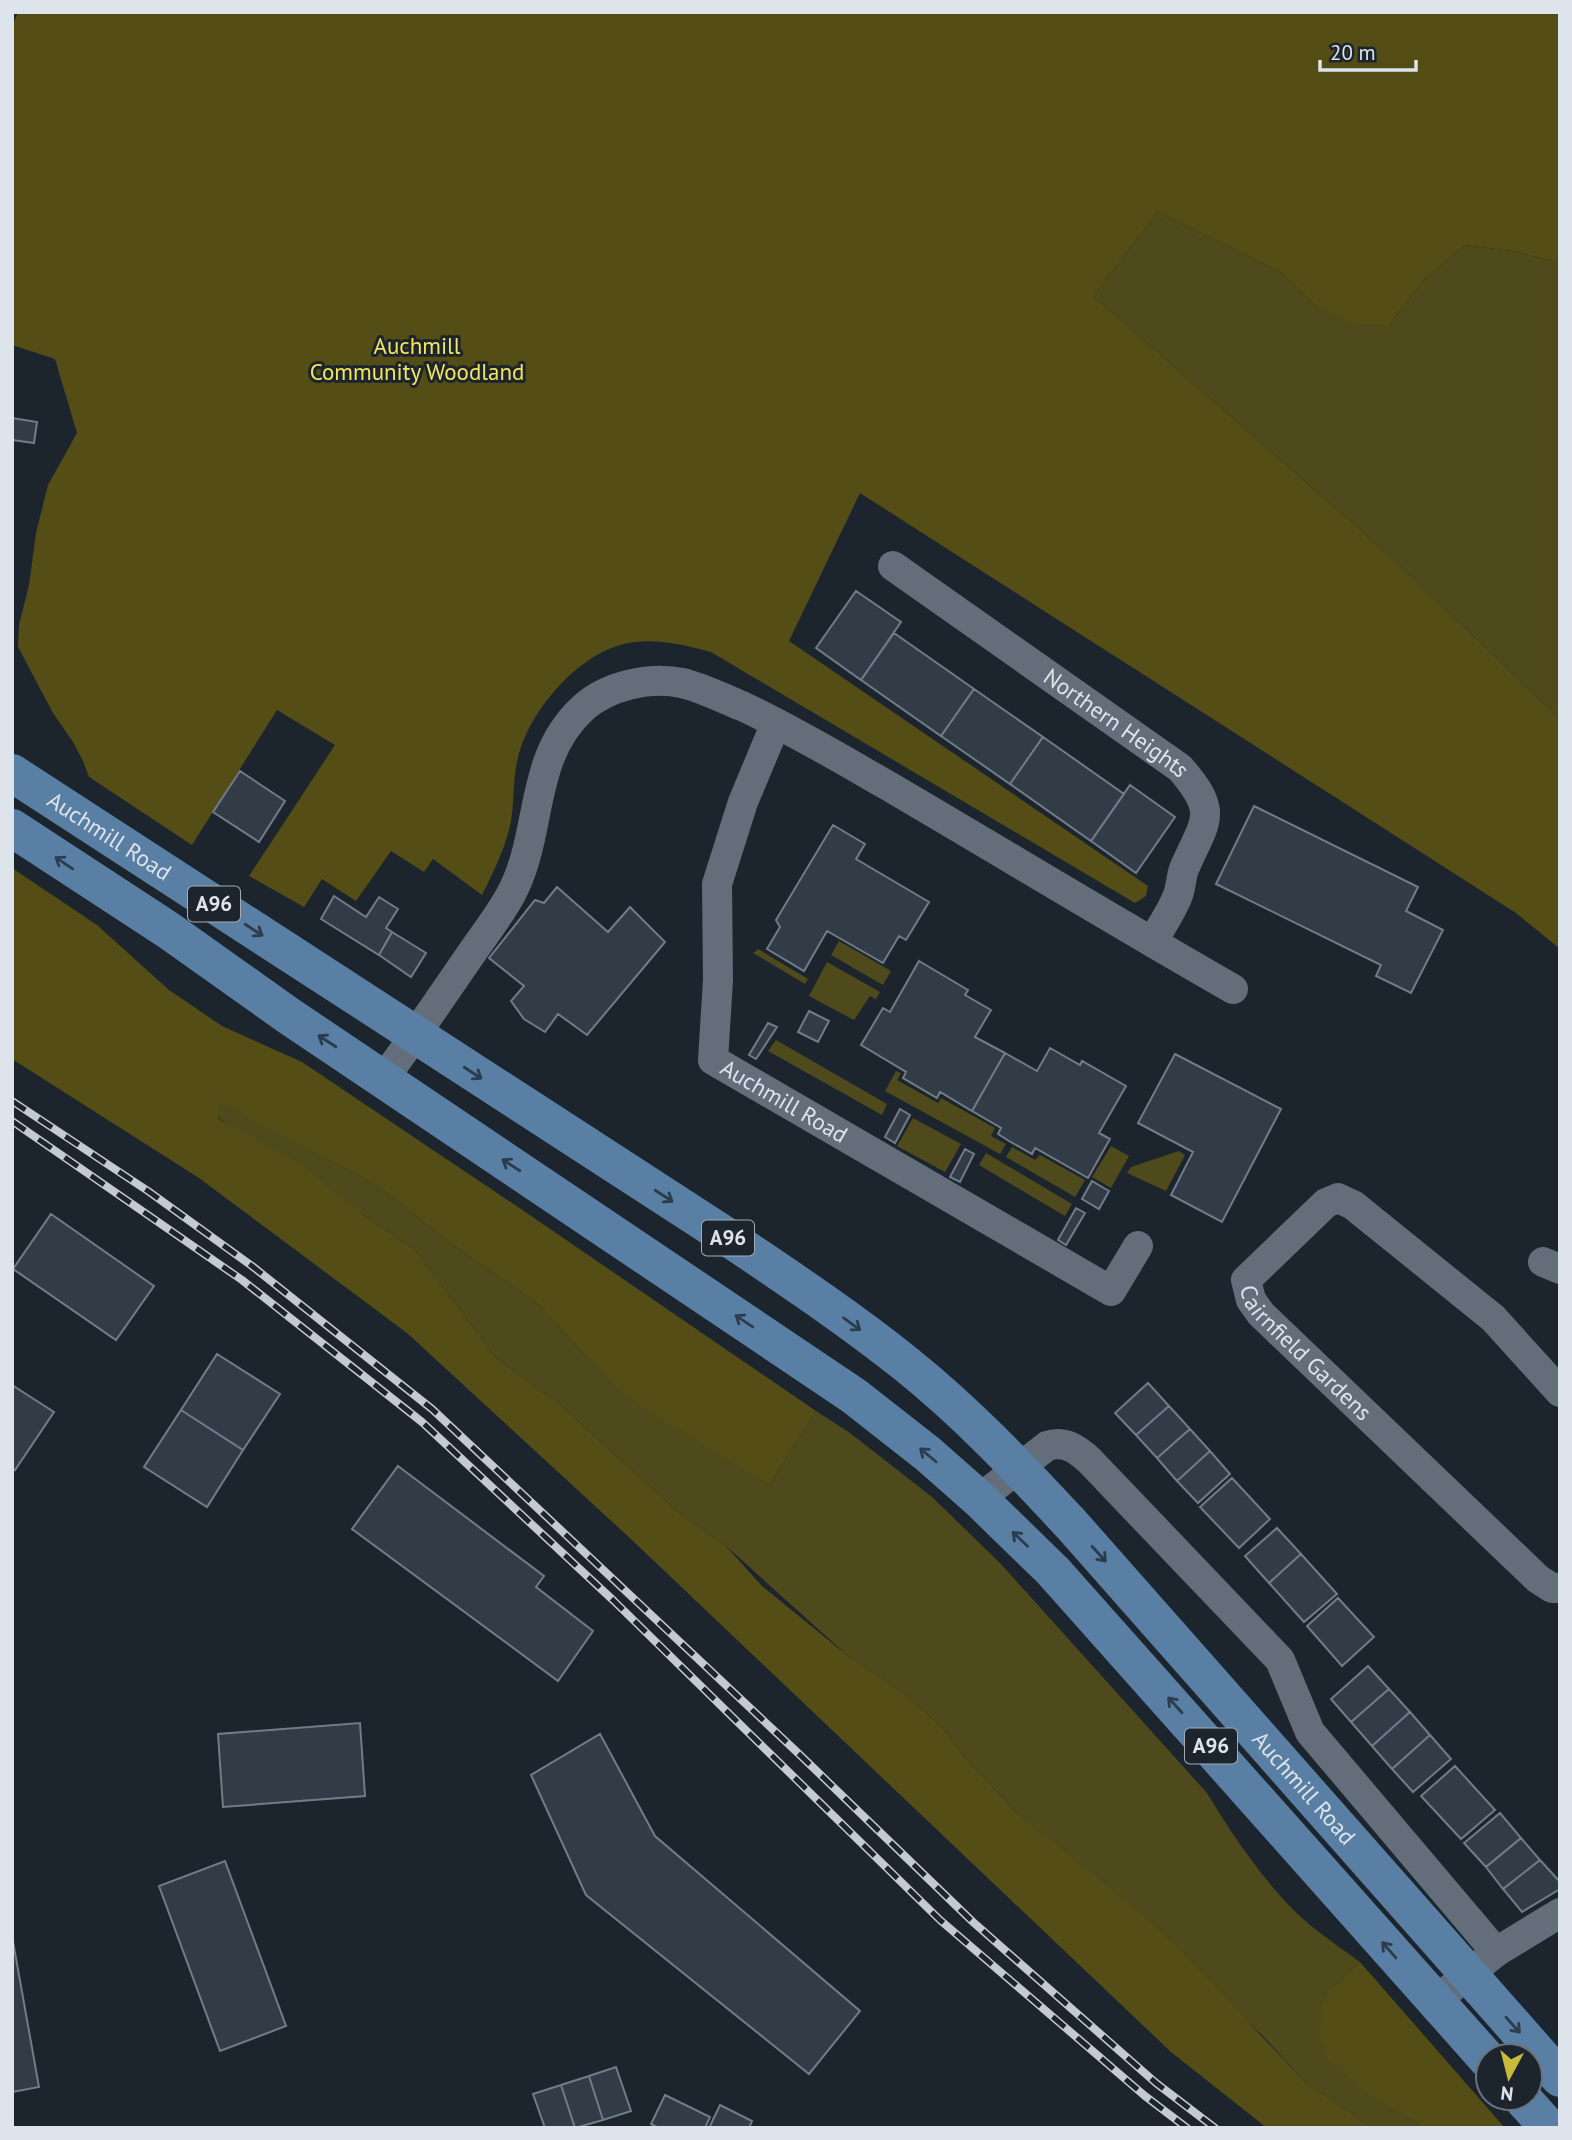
<svg xmlns="http://www.w3.org/2000/svg" width="1572" height="2140" font-family="'PT Sans',sans-serif">
	<style>
		.green { fill: #4f4a1c }
		.forest { fill: #544d15 }
		.building { fill: #323c46; stroke: #717c88; stroke-width: 2 }
		.lines { fill: none; stroke-linecap: round; stroke-linejoin: round }
		.minor { stroke: #636e7a; stroke-width: 30 }
		.primary { stroke: #597fa4; stroke-width: 38 }
		.rail-casing { stroke: #c4cad2; stroke-width: 8 }
		.rail { stroke: #1c252e; stroke-width: 5; stroke-dasharray: 16; stroke-linecap: butt }
		.oneway { stroke: #2b3c4c }
		.labels { text-anchor: middle; stroke-width: 6; stroke-linejoin: round; paint-order: stroke }
		.shield { fill: #1c252e; stroke: #a4abb2; stroke-width: 2 }
		.shield-label { font-size: 21px; font-weight: bold; fill: #dee4eb }
		.park-label { font-size: 23px; fill: #f5e55b; stroke: #1c252e }
		.street-label { font-size: 23px; fill: #dee4eb; stroke: #1c252e }
	</style>
	<rect width="100%" height="100%" fill="#1c252e"/>
	<path class="green" d="M1158 212 1280 272 1316 306 1389 325 1424 280 1464 245 1513 251 1560 263V719L1384 551 1093 296Z
		M839 941 891 971 883 985 831 955Z
		M758 949 808 979 805 984 753 953Z
		M827 962 880 992 876 999 870 996 854 1020 809 996Z
		M776 1040 887 1104 882 1115 768 1051Z
		M896 1071 901 1073 897 1080 938 1103 941 1098 995 1128 991 1136 1006 1144 1000 1154 885 1091Z
		M221 1101 383 1189 452 1244 537 1303 610 1382 769 1485 816 1411 850 1433 932 1497 1001 1564 1207 1793C1230 1831 1254 1867 1284 1900 1305 1924 1334 1943 1360 1962L1334 1986 1412 2119 1422 2128H1373L1306 2083 1262 2035 1021 1817 972 1766 942 1728 903 1692 848 1656 725 1545 679 1513 558 1403 496 1358 414 1249 218 1118Z
		M913 1118 961 1144 945 1172 897 1146Z
		M1111 1146 1129 1156 1111 1188 1092 1177Z
		M1012 1147 1035 1160 1040 1155 1085 1180 1075 1197 1006 1157Z
		M1179 1151 1185 1155 1166 1191 1127 1173 1131 1167Z
		M986 1153 1072 1204 1065 1216 979 1165Z"/>
	<path class="forest" d="M18 12H1560V263L1513 251 1464 245 1424 280 1389 325 1352 323 1316 306 1280 272 1158 212 1093 296 1384 551 1560 719V949L1516 913 860 493 789 641 1148 886 1146 896 1135 903 711 652C680 644 648 636 617 646 573 660 528 714 518 758 512 780 515 804 510 826 504 851 493 873 482 895L433 859 424 872 391 851 356 901 322 879 304 907 249 876 335 745 277 710 192 845 89 777 83 761 73 742 53 713 18 647 19 625 29 585 36 533 48 485 77 433 55 359 12 345V27Z
		M12 868 97 925 169 990 222 1026 302 1062 518 1207 816 1411 769 1485 637 1403 610 1382 537 1303 452 1244 383 1189 221 1102 218 1119 300 1164 363 1215 414 1249 496 1358 558 1403 679 1513 725 1545 762 1586 848 1656 903 1692 942 1728 972 1766 1021 1817 1126 1901 1177 1947 1306 2083 1373 2128H1267L1171 2052 633 1541 407 1333 199 1178 12 1059Z
		M1360 1962 1505 2128H1422L1412 2119 1360 2088 1329 2060 1319 2036 1322 2004 1334 1986Z"/>
	<path class="building" d="M12 418 37 422 34 443 12 440Z
		M856 591 901 622 861 680 816 648Z
		M894 633 974 689 941 736 861 680Z
		M974 689 1043 737 1010 784 941 736Z
		M1043 737 1124 794 1091 841 1010 784Z
		M240 771 285 801 259 842 213 812Z
		M1130 785 1175 817 1136 873 1091 841Z
		M1254 806 1418 887 1406 911 1443 930 1411 993 1376 976 1381 965 1216 884Z
		M833 825 865 844 856 859 929 902 906 940 899 936 883 963 827 931 804 971 767 949 780 927 776 920Z
		M557 887 608 932 630 907 665 942 587 1035 558 1014 545 1032 524 1019 511 1001 524 986 489 958 535 900 544 903Z
		M334 896 366 917 379 897 398 909 386 928 392 932 379 955 321 919Z
		M392 932 426 953 411 977 379 955Z
		M919 961 968 990 965 995 991 1010 975 1037 1005 1053 972 1111 940 1092 937 1098 903 1078 906 1072 861 1045 883 1008 890 1012Z
		M809 1011 829 1021 818 1042 798 1032Z
		M768 1023 777 1027 756 1059 749 1055Z
		M1050 1048 1080 1065 1082 1061 1126 1086 1099 1133 1110 1139 1088 1178 1035 1148 1032 1154 1009 1141 998 1134 1001 1128 972 1111 1005 1053 1037 1071Z
		M1175 1054 1281 1109 1222 1222 1171 1195 1193 1152 1138 1123Z
		M900 1109 910 1115 895 1143 885 1137Z
		M965 1149 974 1154 960 1182 950 1177Z
		M1092 1181 1109 1191 1099 1209 1082 1199Z
		M1076 1208 1085 1213 1066 1245 1058 1240Z
		M51 1214 154 1286 116 1340 13 1269Z
		M217 1354 280 1394 243 1450 181 1410Z
		M1148 1383 1169 1406 1136 1435 1115 1413Z
		M12 1385 54 1412 15 1470 12 1468Z
		M1169 1406 1190 1429 1157 1458 1136 1435Z
		M181 1410 243 1450 207 1507 144 1467Z
		M1190 1429 1210 1451 1177 1481 1157 1458Z
		M1210 1451 1230 1474 1198 1503 1177 1481Z
		M398 1466 544 1576 536 1587 593 1631 558 1681 352 1529Z
		M1232 1478 1270 1519 1239 1548 1200 1507Z
		M1277 1528 1301 1554 1269 1583 1245 1556Z
		M1301 1554 1337 1594 1304 1622 1269 1583Z
		M1338 1598 1374 1637 1342 1666 1307 1626Z
		M1368 1666 1389 1689 1351 1722 1331 1699Z
		M1389 1689 1410 1712 1372 1746 1351 1722Z
		M1410 1712 1430 1735 1392 1769 1372 1746Z
		M360 1723 365 1796 223 1807 218 1734Z
		M600 1734 655 1836 860 2011 809 2074 586 1895 531 1775Z
		M1430 1735 1451 1759 1413 1792 1392 1769Z
		M1455 1766 1495 1810 1461 1839 1421 1796Z
		M1500 1813 1521 1838 1486 1867 1464 1843Z
		M1521 1838 1540 1860 1503 1889 1486 1867Z
		M1540 1860 1560 1882V1889L1522 1912 1503 1889Z
		M225 1861 286 2026 220 2051 159 1886Z
		M12 1936 39 2087 12 2092Z
		M616 2067 631 2111 603 2120 589 2076Z
		M589 2076 603 2120 575 2128 561 2085Z
		M561 2085 575 2128H545L533 2094Z
		M665 2095 710 2117 705 2128H659L651 2124Z
		M720 2105 752 2121 749 2128H709Z"/>
	<g class="lines">
		<g class="minor">
			<path id="s1" d="M893 566 1180 768C1220 814 1205 820 1184 869 1181 877 1181 887 1178 895 1172 911 1161 927 1152 942"/>
			<path id="s2" d="M776 723 743 802 717 884 718 980 713 1060 1111 1291 1138 1246"/>
			<path d="M384 1078C414 1038 442 996 471 954 484 935 499 916 510 896 544 835 527 759 583 708 607 686 650 676 682 683 703 688 722 698 742 706 791 729 838 757 885 784 1001 852 1116 922 1233 989"/>
			<path d="M1543 1262 1560 1269"/>
			<path id="s3" d="M1560 1392 1493 1318 1353 1205 1338 1198 1326 1203 1246 1280 1251 1300 1261 1314 1538 1579 1552 1588H1560"/>
			<path d="M979 1499 1047 1446C1064 1440 1077 1449 1089 1460L1280 1660 1310 1732 1496 1952"/>
			<path d="M1434 2002 1496 1952 1560 1913"/>
		</g>
		<g class="primary">
			<path id="s4" d="M12 773 735 1242C793 1281 851 1320 906 1364 966 1412 1019 1468 1071 1524L1560 2078"/>
			<path d="M12 828 168 930 289 1016 854 1396 928 1454 979 1499 1053 1571 1488 2060"/>
			<path d="M1522 2098 1549 2128"/>
		</g>
		<g class="rail-casing">
			<path id="rail" d="M12 1101 148 1191 252 1266 432 1409 798 1753 973 1922 1156 2083 1215 2128
				M12 1121 242 1280 422 1422 614 1601 940 1920 1145 2096 1187 2128"/>
		</g>
		<use href="#rail" class="rail"/>
	</g>
	<defs><path id="oneway-shaft" d="M-6 0H5M1.5-3L5.5 0L1.5 3" fill="none" stroke-width="1.6" stroke-linecap="round" stroke-linejoin="round" transform="scale(1.75)"/></defs>
	<g class="oneway">
		<use href="#oneway-shaft" transform="translate(64 863) rotate(-146)"/>
		<use href="#oneway-shaft" transform="translate(254 930) rotate(33)"/>
		<use href="#oneway-shaft" transform="translate(327 1041) rotate(-147)"/>
		<use href="#oneway-shaft" transform="translate(473 1073) rotate(33)"/>
		<use href="#oneway-shaft" transform="translate(511 1165) rotate(-147)"/>
		<use href="#oneway-shaft" transform="translate(664 1196) rotate(33)"/>
		<use href="#oneway-shaft" transform="translate(744 1321) rotate(-146)"/>
		<use href="#oneway-shaft" transform="translate(852 1324) rotate(36)"/>
		<use href="#oneway-shaft" transform="translate(928 1455) rotate(-140)"/>
		<use href="#oneway-shaft" transform="translate(1020 1539) rotate(-136)"/>
		<use href="#oneway-shaft" transform="translate(1099 1554) rotate(48)"/>
		<use href="#oneway-shaft" transform="translate(1175 1705) rotate(-132)"/>
		<use href="#oneway-shaft" transform="translate(1389 1950) rotate(-131)"/>
		<use href="#oneway-shaft" transform="translate(1513 2025) rotate(48)"/>
	</g>
	<g class="labels">
		<g class="shield">
			<rect x="188" y="886.5" width="52" height="35" rx="5"/>
			<rect x="702" y="1220.5" width="52" height="35" rx="5"/>
			<rect x="1185" y="1728.5" width="52" height="35" rx="5"/>
		</g>
		<g class="shield-label">
			<text x="214" y="911">A96</text>
			<text x="728" y="1245">A96</text>
			<text x="1211" y="1753">A96</text>
		</g>
		<g class="park-label">
			<text x="417" y="354">Auchmill<tspan x="417" dy="26">Community Woodland</tspan></text>
		</g>
		<g class="street-label">
			<text dy="8" stroke="none"><textPath href="#s1" startOffset="273">Northern Heights</textPath></text>
			<text dy="8" stroke="none"><textPath href="#s4" startOffset="116">Auchmill Road</textPath></text>
			<text dy="8" stroke="none"><textPath href="#s2" startOffset="430">Auchmill Road</textPath></text>
			<text dy="8" stroke="none"><textPath href="#s3" startOffset="516">Cairnfield Gardens</textPath></text>
			<text dy="8" stroke="none"><textPath href="#s4" startOffset="1654">Auchmill Road</textPath></text>
		</g>
	</g>
	<rect width="1572" height="2140" fill="none" stroke="#dee4eb" stroke-width="28"/>
	<g transform="translate(1509 2077) rotate(187)"><circle r="33" fill="#1c252e" stroke="#6a717a" stroke-width="2"/>
	<path d="M0-5L12 26L0 18L-12 26Z" fill="#c9ba3a"/>
	<text y="-10" font-size="19" font-weight="bold" text-anchor="middle" fill="#dee4eb">N</text>
	</g>
	<path d="M1320 60v10h96v-10" fill="none" stroke="#dee4eb" stroke-width="3.5"/>
	<text x="1330" y="60" font-size="21" fill="#dee4eb" stroke="#1c252e" stroke-width="5" paint-order="stroke">20 m</text>
</svg>
